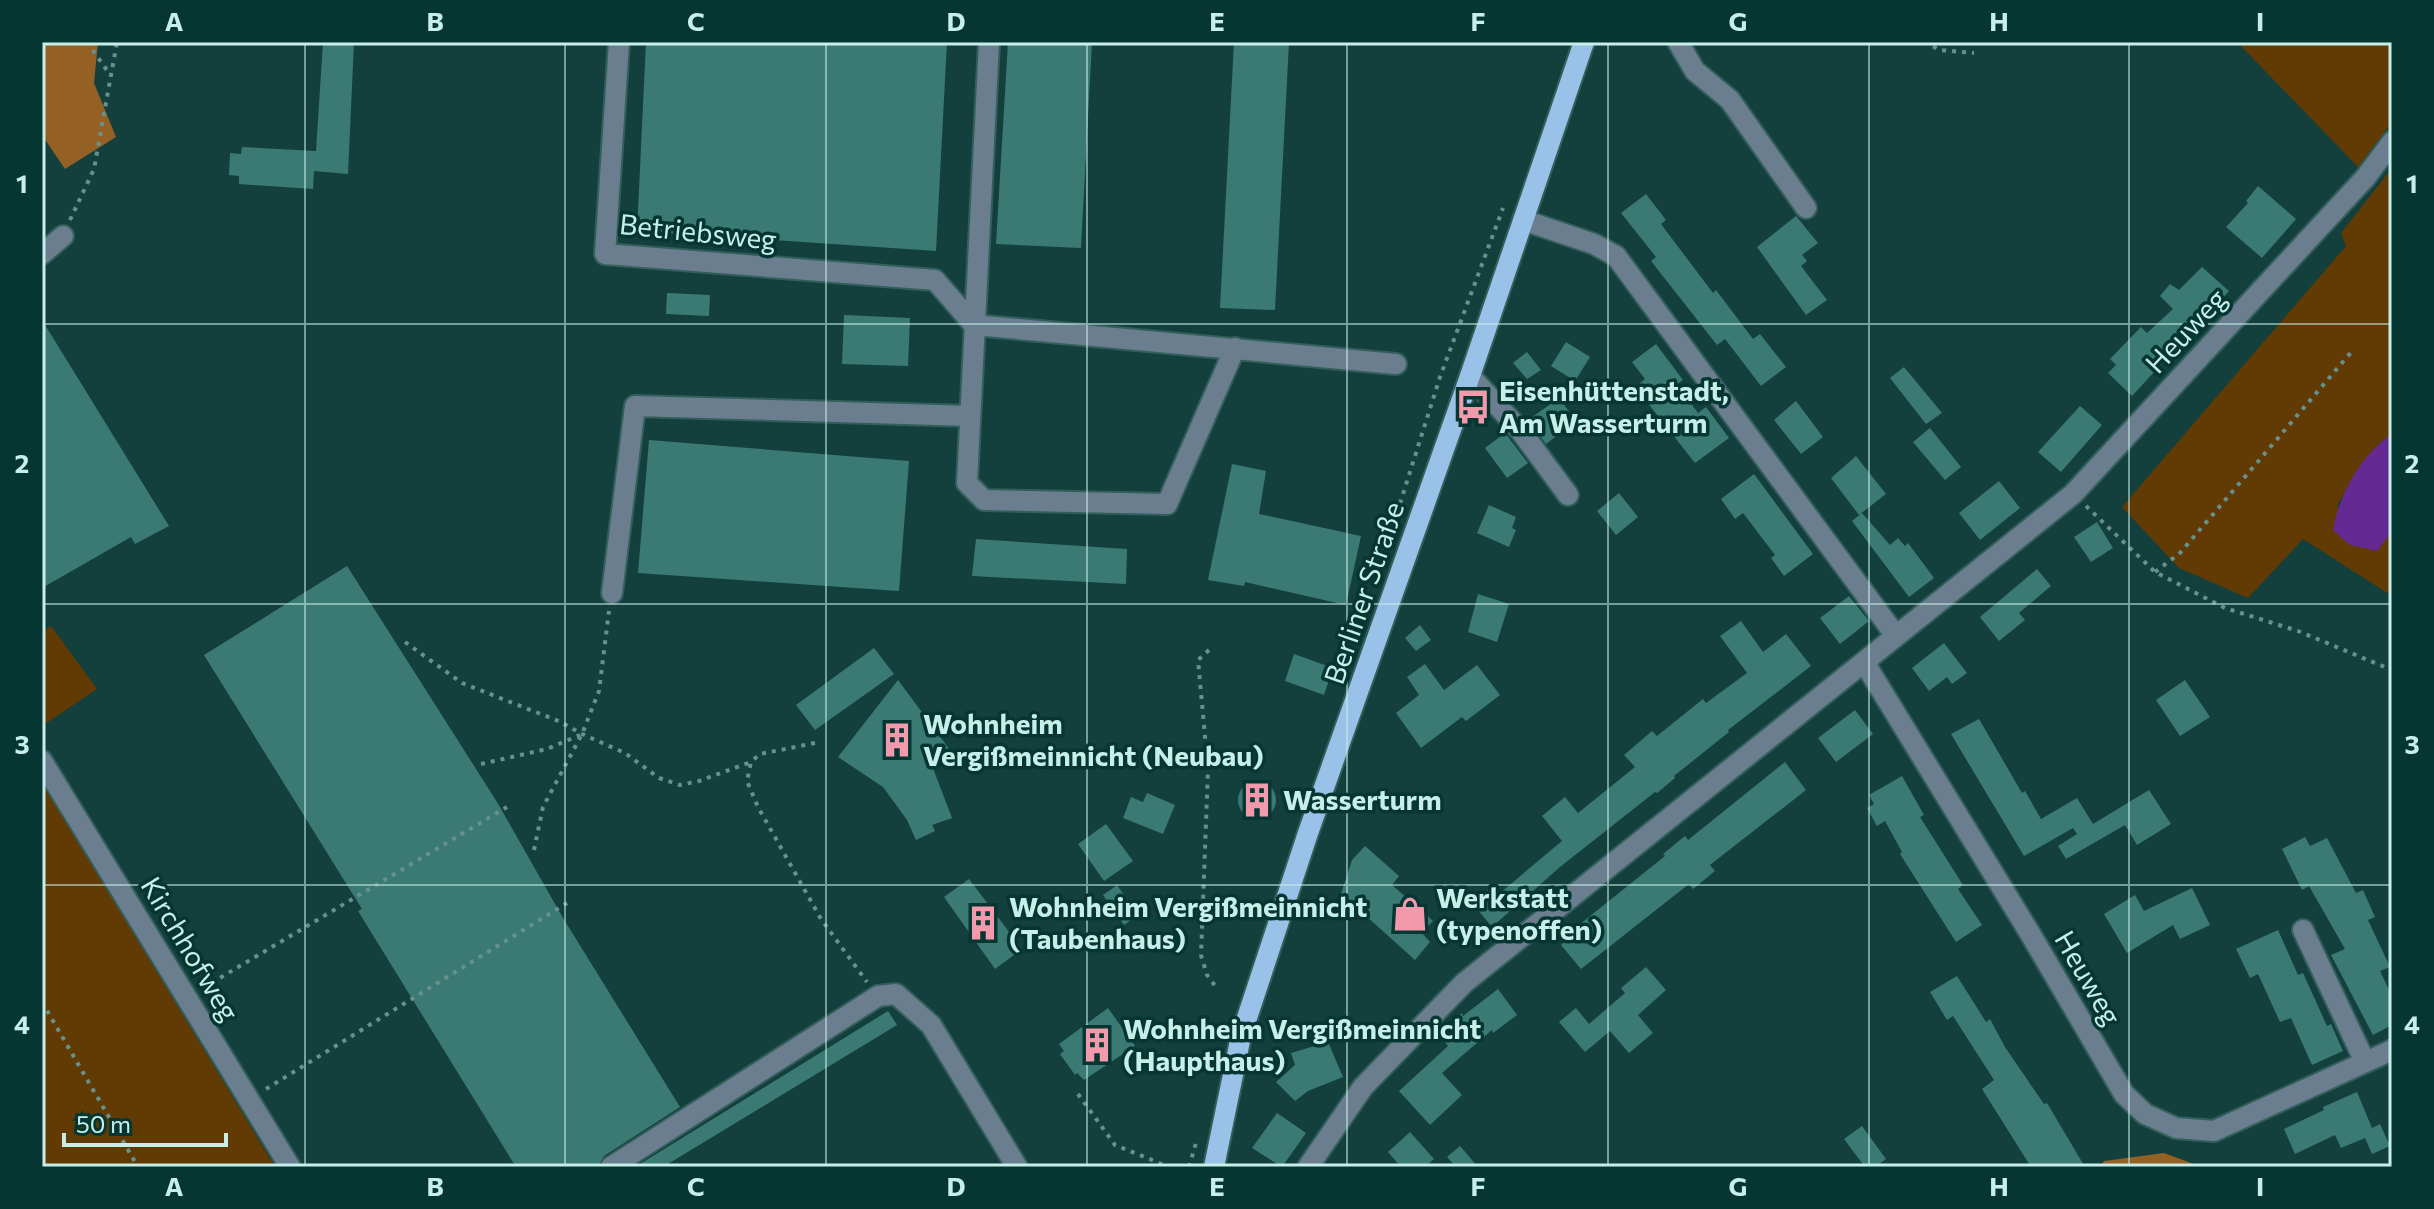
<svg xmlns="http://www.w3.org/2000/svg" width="2434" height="1209" font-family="Commissioner,sans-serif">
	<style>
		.green { fill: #613a04 }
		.forest { fill: #946024 }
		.water { fill: #652993 }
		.building { fill: #3a7a73 }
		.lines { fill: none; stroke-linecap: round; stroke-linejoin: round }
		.minor-casing { stroke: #335f5b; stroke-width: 24 }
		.major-casing { stroke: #335f5b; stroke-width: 24 }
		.path { stroke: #67918c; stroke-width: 4; stroke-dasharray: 4 6; stroke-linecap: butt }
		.minor { stroke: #6a7e90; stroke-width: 20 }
		.major { stroke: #99c2e8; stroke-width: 20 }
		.grid { fill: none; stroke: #c7eee8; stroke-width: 2; stroke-opacity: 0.55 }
		.labels { text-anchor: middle; stroke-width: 7; stroke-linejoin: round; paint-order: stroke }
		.street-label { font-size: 28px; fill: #c7eee8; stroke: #063632 }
		.poi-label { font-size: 28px; font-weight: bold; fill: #c7eee8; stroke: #063632; text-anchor: start }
		.neatline { fill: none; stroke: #c7eee8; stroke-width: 3 }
		.grid-label { font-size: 26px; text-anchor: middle; font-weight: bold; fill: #c7eee8 }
	</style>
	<rect width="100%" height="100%" fill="#13403c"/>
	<path class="green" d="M2237 42H2392V122L2358 167Z
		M2392 168V434C2367 451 2352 480 2337 506L2376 551 2392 531V596L2303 539 2248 598 2179 568 2122 507 2346 246 2341 233Z
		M51 626 97 689 42 726V632Z
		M42 782 275 1167H42Z"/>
	<path class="forest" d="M42 42H98L94 83 116 137 65 169 42 135Z
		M2164 1153 2202 1167H2100L2104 1161Z"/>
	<path class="water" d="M2392 434V531L2377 551 2350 545 2333 530C2339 494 2361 455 2392 434Z"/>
	<path class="building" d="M323 42H354L348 174 314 171 313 189 239 184V176L229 175 230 153 241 154 242 147 316 151Z
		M646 42H947L936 251 637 231Z
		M1008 42H1092L1081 248 996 244Z
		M1234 42H1289L1275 310 1220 308Z
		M2258 186 2296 219 2262 258 2226 227 2248 203 2246 201Z
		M1646 194 1666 220 1661 224 1713 293 1716 290 1753 339 1760 334 1786 367 1761 386 1725 339 1717 345 1651 261 1656 257 1621 213Z
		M1796 216 1818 243 1802 255 1807 261 1801 266 1827 300 1806 315 1757 247Z
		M2202 267 2229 291 2132 396 2108 373 2116 365 2110 359 2141 327 2147 333 2173 309 2160 296 2170 284 2179 290Z
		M667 293 710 295 709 316 666 314Z
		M844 315 910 318 908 366 842 364Z
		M42 320 169 526 135 544 131 537 42 588Z
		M1566 342 1590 357 1575 381 1551 366Z
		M1656 344 1683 380 1677 384 1698 413 1706 407 1729 438 1695 463 1635 387 1645 379 1632 362Z
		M1527 352 1541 370 1527 379 1513 363Z
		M1904 367 1942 413 1926 424 1890 378Z
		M1559 398 1576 421 1546 444 1528 420Z
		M1796 401 1823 437 1801 454 1774 420Z
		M2080 406 2102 425 2061 472 2038 452Z
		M1930 428 1961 467 1945 480 1913 442Z
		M1505 433 1528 463 1507 478 1485 448Z
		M649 440 909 461 899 591 638 573Z
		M1856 456 1886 494 1859 515 1831 478Z
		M1232 464 1266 471 1259 514 1361 536 1346 605 1245 582 1244 586 1208 580Z
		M1754 474 1813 554 1784 576 1771 558 1775 555 1743 513 1735 519 1721 499Z
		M1999 481 2020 508 1980 540 1959 513Z
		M1619 493 1638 517 1616 535 1597 511Z
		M1489 505 1516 517 1512 528 1516 530 1509 547 1477 533Z
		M1862 513 1890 545 1898 538 1905 546 1908 543 1934 578 1909 597 1852 521Z
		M2097 522 2113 548 2091 562 2074 537Z
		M976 539 1127 549 1126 584 972 576Z
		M347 566 497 802 563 918 680 1107 604 1156 598 1167H516L358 911 362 909 204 655Z
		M2037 569 2051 586 2019 613 2025 620 1999 641 1980 617Z
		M1478 594 1509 604 1497 642 1468 632Z
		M1849 596 1869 621 1840 644 1820 618Z
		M1741 621 1763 652 1786 634 1811 666 1728 730 1729 732 1674 776 1675 778 1657 793 1655 792 1560 867 1492 927 1472 903 1493 885 1500 893 1562 841 1542 816 1565 797 1578 813 1635 767 1624 755 1652 731 1657 736 1703 699 1706 703 1747 673 1720 636Z
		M1420 625 1431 640 1416 651 1405 638Z
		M1944 643 1967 673 1952 684 1947 677 1929 691 1912 668Z
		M874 648 894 674 815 730 796 705Z
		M1294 654 1333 668 1324 695 1285 681Z
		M1425 664 1444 690 1477 665 1500 695 1466 721 1462 717 1421 748 1396 713 1419 695 1407 677Z
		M898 680 950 750 931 763 952 818 932 825 935 831 916 840 907 820 883 787 838 757Z
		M2185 680 2210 717 2180 736 2156 700Z
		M1855 710 1873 734 1836 762 1818 738Z
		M1979 719 2022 793 2025 791 2041 819 2077 798 2093 824 2149 790 2171 824 2137 845 2125 825 2066 859 2058 846 2077 834 2073 828 2024 856 1951 734Z
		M1785 762 1806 790 1710 865 1715 871 1693 889 1689 884 1581 969 1561 945 1576 932 1574 929 1665 856 1663 854 1685 836 1688 840Z
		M1902 776 1924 815 1920 817 1963 885 1958 889 1982 925 1956 942 1900 854 1902 852 1885 821 1877 826 1867 808 1874 804 1869 795Z
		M1238 800a19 19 0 1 1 38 0a19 19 0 1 1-38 0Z
		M1147 793 1175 805 1163 834 1123 818 1131 797 1143 802Z
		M1106 824 1133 861 1104 881 1078 844Z
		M2305 837 2310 846 2327 838 2356 893 2363 890 2375 917 2368 920 2390 967 2380 971 2392 996V1025L2373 1035 2331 955 2345 949 2309 886 2302 890 2282 849Z
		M1365 846 1399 876 1392 885 1433 921 1422 933 1430 942 1415 960 1365 915 1361 918 1339 900 1352 860Z
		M969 879 1022 949 995 969 944 897Z
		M1117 885 1138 915 1124 925 1103 895Z
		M2192 888 2210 925 2180 939 2173 925 2127 953 2104 914 2135 895 2144 911Z
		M2278 930 2298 975 2303 973 2327 1026 2331 1024 2343 1051 2312 1065 2291 1018 2280 1022 2258 974 2250 978 2236 949Z
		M1646 967 1666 990 1638 1015 1653 1033 1629 1053 1610 1031 1585 1052 1559 1022 1576 1008 1589 1024 1625 993 1621 988Z
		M1957 976 1986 1022 1990 1019 2005 1047 2044 1104 2047 1103 2085 1167H2031L1982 1089 1994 1080 1953 1016 1947 1020 1930 992Z
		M1498 989 1517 1015 1493 1033 1492 1030 1442 1073 1462 1095 1430 1125 1399 1091 1448 1046 1438 1034 1462 1013 1463 1016Z
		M1108 1008 1135 1046 1084 1080 1077 1073 1075 1075 1060 1054 1064 1051 1059 1044Z
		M888 1011 897 1025 663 1167H635Z
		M1328 1042 1343 1077 1308 1091 1295 1101 1276 1082 1295 1065 1291 1053Z
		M2357 1092 2372 1128 2380 1124 2390 1146 2372 1154 2365 1138 2341 1148 2335 1135 2295 1154 2284 1129 2324 1110 2323 1107Z
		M1277 1113 1306 1133 1282 1167 1252 1148Z
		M1862 1126 1886 1159 1875 1167H1865L1844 1139Z
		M1410 1132 1434 1159 1425 1167H1401L1388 1152Z
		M1460 1146 1478 1167H1456L1447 1157Z"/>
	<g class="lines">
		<g class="minor-casing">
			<path id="minor" d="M619 42 605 254 935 280 974 325 1396 364
				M989 42 967 483 984 500 1167 504 1235 348
				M1678 42 1695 71 1730 100 1806 208
				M1523 220 1594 244 1616 256 1896 636
				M42 254 63 236
				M1470 376 1520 430 1568 495
				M612 593 635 406 970 416
				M1864 662 2031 935 2124 1094 2145 1114 2176 1128 2214 1131 2392 1050
				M42 761 290 1167
				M2303 930 2365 1062
				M611 1167 878 996 896 994 931 1025 1017 1167
				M1308 1167 1363 1087 1464 983 2073 494 2365 178 2392 142"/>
		</g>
		<g class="major-casing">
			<path id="major" d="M1214 1167 1241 1036 1308 833 1470 376 1584 42"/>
		</g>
		<path class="path" d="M87 42 111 76
			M1924 42 1940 50 1974 53
			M70 220 94 169 117 42
			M2086 506 2155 572 2225 608 2298 631 2392 670
			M1397 513 1440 377 1503 208
			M2155 572 2180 553 2353 350
			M405 642 462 683 561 722 582 734 625 753 659 778 680 785 699 781 751 762
			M1209 650 1198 660 1208 769 1201 955 1207 975 1216 987
			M815 743 760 754 751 762 747 781 758 807 821 919 867 982
			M481 764 547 749 580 735
			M534 850 543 807 582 734 599 691 609 611
			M203 988 507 807
			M42 1002 138 1167
			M266 1089 567 903
			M1078 1094 1115 1145 1169 1167
			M1189 1167 1196 1143"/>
		<use href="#minor" class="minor"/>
		<use href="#major" class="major"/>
	</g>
	<path class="grid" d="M305 42V1167M565 42V1167M826 42V1167M1087 42V1167M1347 42V1167M1608 42V1167M1869 42V1167M2129 42V1167M42 324H2392M42 604H2392M42 885H2392"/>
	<defs>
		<g id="bus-bare" transform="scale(2.76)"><path d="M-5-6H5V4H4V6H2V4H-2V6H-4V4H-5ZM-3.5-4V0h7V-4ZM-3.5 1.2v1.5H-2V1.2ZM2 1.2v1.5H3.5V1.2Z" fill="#f29aac" stroke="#063632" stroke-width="2.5" paint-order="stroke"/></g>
		<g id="building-bare" transform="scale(2.76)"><path d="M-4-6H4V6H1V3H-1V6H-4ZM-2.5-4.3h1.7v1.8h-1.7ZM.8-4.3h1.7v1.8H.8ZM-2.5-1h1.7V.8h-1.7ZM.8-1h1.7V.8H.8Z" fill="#f29aac" stroke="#063632" stroke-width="2.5" paint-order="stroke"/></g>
		<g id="shop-bare" transform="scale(2.76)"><path d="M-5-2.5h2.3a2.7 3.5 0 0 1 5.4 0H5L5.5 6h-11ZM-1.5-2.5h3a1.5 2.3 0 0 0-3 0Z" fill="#f29aac" stroke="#063632" stroke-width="2.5" paint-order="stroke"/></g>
	</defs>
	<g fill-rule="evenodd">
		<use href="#bus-bare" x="1473" y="407"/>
		<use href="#building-bare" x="897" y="740"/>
		<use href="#building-bare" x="1257" y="800"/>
		<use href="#shop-bare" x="1410" y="914"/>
		<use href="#building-bare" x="983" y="923"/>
		<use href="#building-bare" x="1097" y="1045"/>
	</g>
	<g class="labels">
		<g class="street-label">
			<text transform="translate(698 232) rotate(6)" y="10">Betriebsweg</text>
			<text transform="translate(2186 331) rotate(-47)" y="10">Heuweg</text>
			<text transform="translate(1364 593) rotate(-71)" y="10">Berliner Straße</text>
			<text transform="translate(190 949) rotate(59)" y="10">Kirchhofweg</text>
			<text transform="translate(2088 978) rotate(60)" y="10">Heuweg</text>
		</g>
		<g class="poi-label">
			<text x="1499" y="401">Eisenhüttenstadt,<tspan x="1499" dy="32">Am Wasserturm</tspan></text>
			<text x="923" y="734">Wohnheim<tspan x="923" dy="32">Vergißmeinnicht (Neubau)</tspan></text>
			<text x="1283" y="810">Wasserturm</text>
			<text x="1436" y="908">Werkstatt<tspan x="1436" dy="32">(typenoffen)</tspan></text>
			<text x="1009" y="917">Wohnheim Vergißmeinnicht<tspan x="1009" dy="32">(Taubenhaus)</tspan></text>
			<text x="1123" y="1039">Wohnheim Vergißmeinnicht<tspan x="1123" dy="32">(Haupthaus)</tspan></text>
		</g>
	</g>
	<rect width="2434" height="1209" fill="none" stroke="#063632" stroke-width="88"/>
	<path d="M64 1133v12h162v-12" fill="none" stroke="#c7eee8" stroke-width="4"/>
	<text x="76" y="1133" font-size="24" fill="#c7eee8" stroke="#063632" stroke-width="6" paint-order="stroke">50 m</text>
	<rect x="44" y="44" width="2346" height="1121" class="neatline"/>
	<g class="grid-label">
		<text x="174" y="31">A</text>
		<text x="435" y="31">B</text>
		<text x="696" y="31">C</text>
		<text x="956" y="31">D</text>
		<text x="1217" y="31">E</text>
		<text x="1478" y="31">F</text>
		<text x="1738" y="31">G</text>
		<text x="1999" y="31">H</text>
		<text x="2260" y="31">I</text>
		<text x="22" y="193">1</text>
		<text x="2412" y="193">1</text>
		<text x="22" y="473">2</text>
		<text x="2412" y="473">2</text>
		<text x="22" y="754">3</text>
		<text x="2412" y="754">3</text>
		<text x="22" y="1034">4</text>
		<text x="2412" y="1034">4</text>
		<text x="174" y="1196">A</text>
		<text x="435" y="1196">B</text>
		<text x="696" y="1196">C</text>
		<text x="956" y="1196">D</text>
		<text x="1217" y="1196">E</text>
		<text x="1478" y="1196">F</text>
		<text x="1738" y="1196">G</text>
		<text x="1999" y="1196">H</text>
		<text x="2260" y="1196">I</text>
	</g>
</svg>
